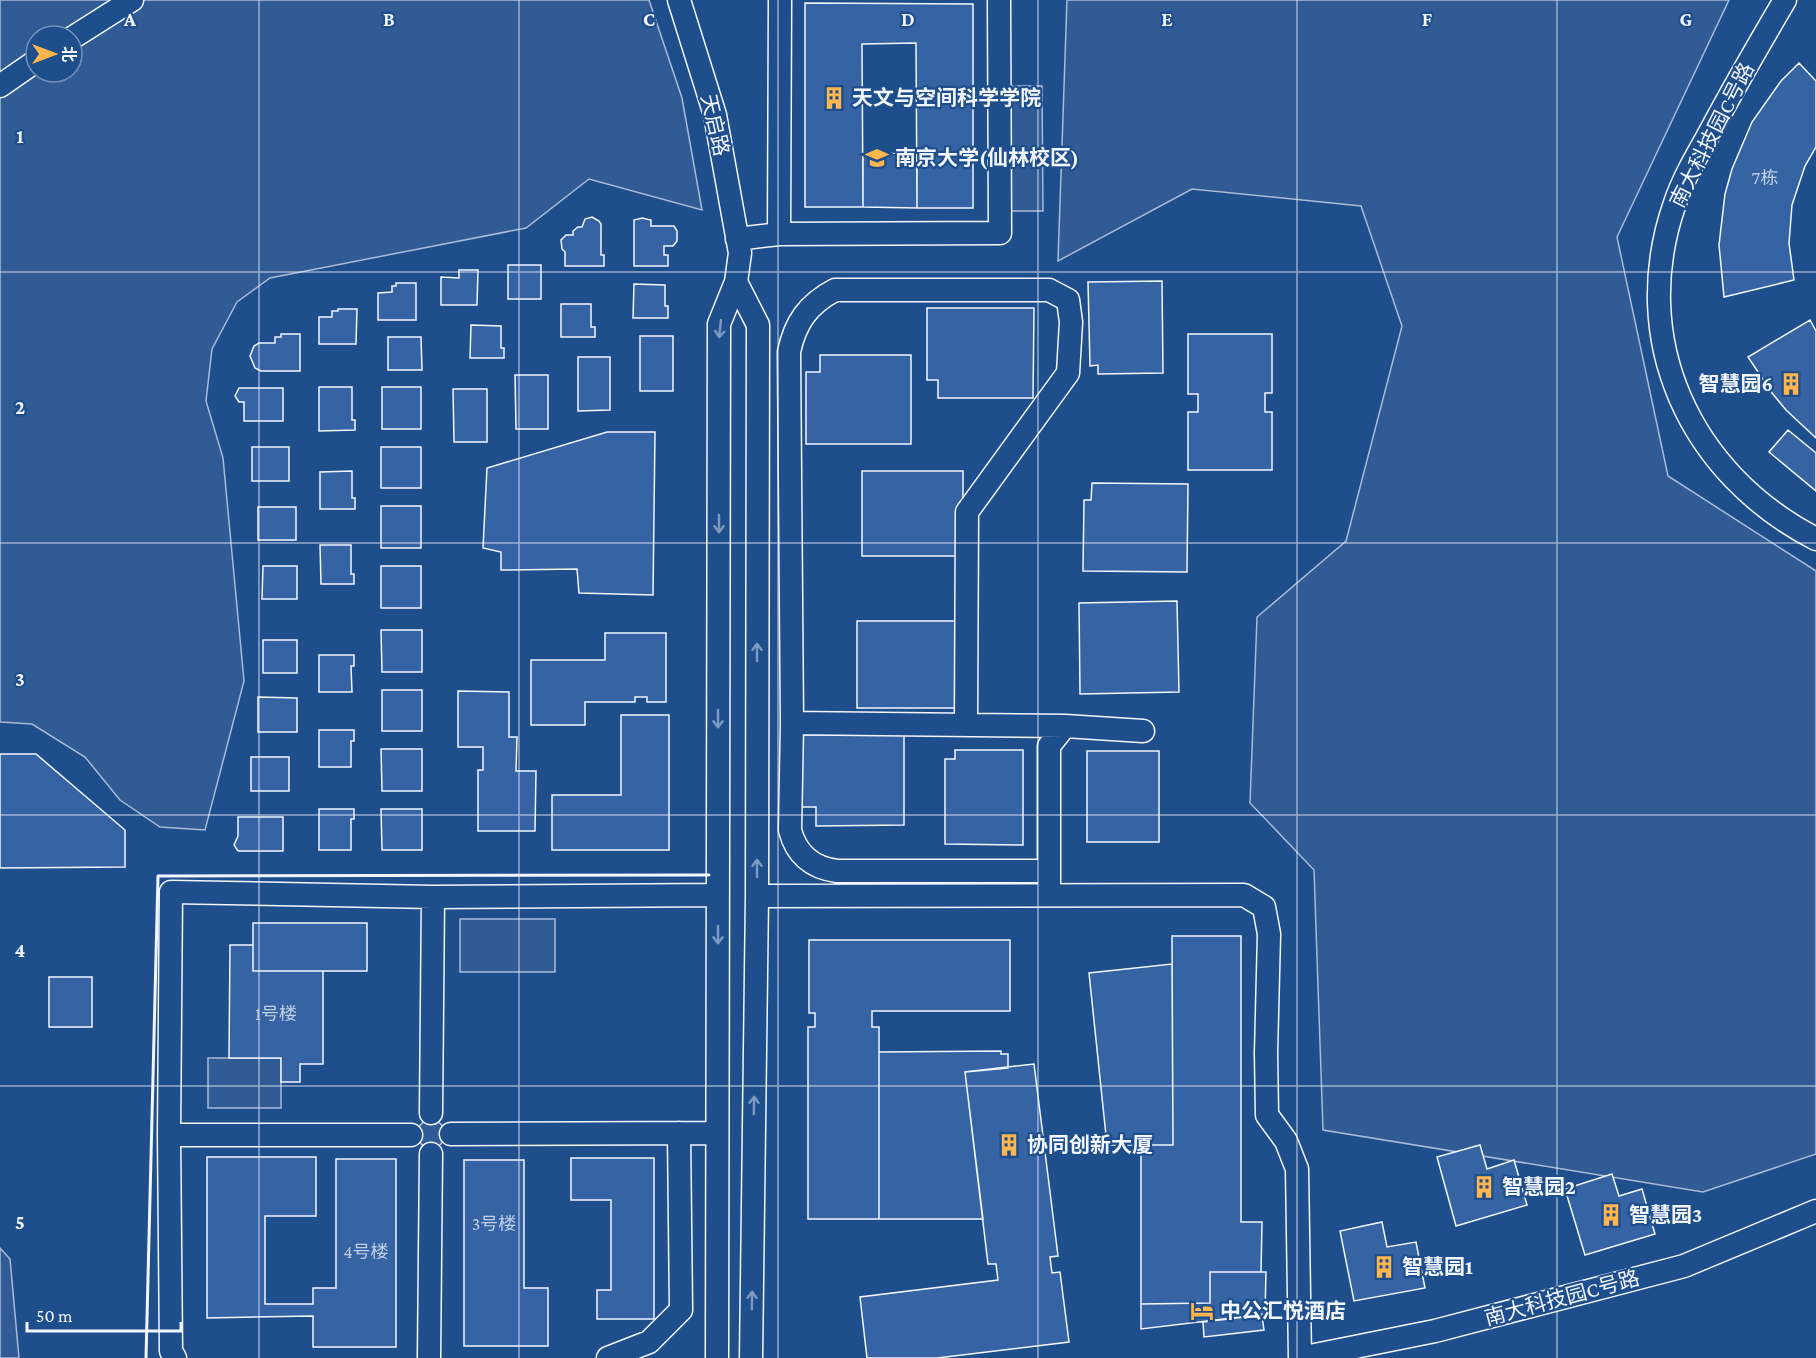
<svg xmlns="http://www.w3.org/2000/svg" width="1816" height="1358" font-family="'Crimson Pro','Noto Sans SC',serif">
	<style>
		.green { fill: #305b95; stroke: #a8bbd7; stroke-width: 1.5; fill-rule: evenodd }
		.building { fill: #3563a3; stroke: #f2f6ff; stroke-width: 1.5 }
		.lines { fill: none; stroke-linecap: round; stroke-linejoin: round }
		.minor-casing { stroke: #f2f6ff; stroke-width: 25 }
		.minor { stroke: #1f4e8c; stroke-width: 22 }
		.wall { stroke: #f2f6ff; stroke-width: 3 }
		.oneway { stroke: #7e9ac0 }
		.grid { fill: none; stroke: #f2f6ff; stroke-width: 1.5; stroke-opacity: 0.55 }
		.labels { text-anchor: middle; stroke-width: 4.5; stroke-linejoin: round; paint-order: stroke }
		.number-label { font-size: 18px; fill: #c3d1e8 }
		.poi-label { font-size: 21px; font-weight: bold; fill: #f2f6ff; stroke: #1f4e8c; text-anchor: start }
		.street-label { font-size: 21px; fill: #f2f6ff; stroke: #1f4e8c }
		.grid-label { font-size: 20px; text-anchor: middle; font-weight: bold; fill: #f2f6ff; stroke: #1f4e8c; stroke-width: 4.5; stroke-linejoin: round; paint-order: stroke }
	</style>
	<rect width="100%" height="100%" fill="#1f4e8c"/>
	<path class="green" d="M0 0H649L682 98 702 210 589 179 526 228 270 278 237 302 212 349 206 401 223 458 244 681 205 830 160 827 120 800 85 757 32 724 0 722ZM36 36H72V72H36Z
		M1067 0H1729L1617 237 1668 476 1816 571V1154L1703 1192 1323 1130 1314 870 1250 803 1257 617 1346 541 1402 326 1361 206 1192 189 1058 261Z
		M1007 86H1042L1043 211H1008Z
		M460 919H555V972H460Z
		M208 1058H281V1108H208Z
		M417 1134a14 14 0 1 1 28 0a14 14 0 1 1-28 0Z
		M0 1248 10 1259 19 1358H0Z"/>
	<path class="building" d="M805 3 973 4V208H917L916 43 862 44 863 207H805Z
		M1799 63 1816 81V147L1805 166 1792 205 1789 243 1794 280 1724 297 1719 245 1725 194 1732 169 1752 122 1781 81Z
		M863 153 917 154V208L863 207Z
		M592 217 599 221 601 224V255H604V266H565V252L562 249 561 240 566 235H573V231L578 227H582L585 219Z
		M642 218 651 220V226H674L677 231V241L673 246H664V255H668V266H634V220Z
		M508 265H541V299H508Z
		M459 270H478L477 305H441V277L459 278Z
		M1162 281 1163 373 1098 374V365L1090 366 1088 282Z
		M396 283H416V320H378V293L392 292V286H396Z
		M634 284 665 285V306H668V318H633Z
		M561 304H591V327H595V337H561Z
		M927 308H1034L1033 398H938V380H927Z
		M338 309H357L356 344H319V317H332V311H338Z
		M1810 320 1816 331V438L1786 410 1772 393 1748 357Z
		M471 325 501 326V348H504V358H470Z
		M281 334H300V371H261L255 368 250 356 254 346 259 343H275V337H281Z
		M1188 334H1272V393H1265V412H1272V470H1188V412H1198V394H1188Z
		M640 336H673V391H640Z
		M388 337H421L422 370H388Z
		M820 355H911V444H806V372H820Z
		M578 357H610V410L578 411Z
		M515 375H548V429H516Z
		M319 387H352V420H355V430L319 431Z
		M382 387H421V429H382Z
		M239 388H283V421H244V402H239L235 396Z
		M453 389H487V442H454Z
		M1788 430 1816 453V491L1769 452Z
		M607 432H655L653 595 579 593 577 569 501 570V552L483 548 487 468Z
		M252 447H289V481H252Z
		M381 447H421V488H381Z
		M352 471V498H355V509H320V472Z
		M862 471H963V556H862Z
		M1092 483 1188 484 1187 572 1083 571 1084 500H1091Z
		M381 506H421V548H381Z
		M258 507H296V540H258Z
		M320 545H351V574H354V584H321Z
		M263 566H297V599H262Z
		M381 566H421V608H381Z
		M1177 601 1179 692 1080 694 1079 603Z
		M857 621H957V708H857Z
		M381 630H422V672H382Z
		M605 633H666V702H647V697H635V702H585V725H531V660H605Z
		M263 640H297V673H263Z
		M319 655H354V666H351L352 692H319Z
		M382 690H422V731H382Z
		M458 691 509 692V737H517L516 771H536L535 831H478V770H483V747H458Z
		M258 697 297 698V732H258Z
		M621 715H669V850H552V795H621Z
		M319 730H354V741H351V767H319Z
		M904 734V825L816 826V807H802V735Z
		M381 749H422V791H382Z
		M955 750H1023V845L945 844V759H955Z
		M1087 751H1159V842H1087Z
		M0 754H36L125 830V867L0 868Z
		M251 757H289V791H251Z
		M319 809H354V819H351V850H319Z
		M381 809H422V850H382Z
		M238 817H283V851H238L234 845 238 836Z
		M253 923H367V971H253Z
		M1172 936H1241V1222H1262L1261 1272H1210V1303L1141 1304V1145H1173Z
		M809 940H1010V1011H872V1027H879V1219H808V1027H815V1013H809Z
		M230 945H253V971H323V1064H300V1082H281V1058H229Z
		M1172 964 1173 1145H1107L1089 973Z
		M49 977H92V1027H49Z
		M1001 1051V1054H1008V1068L965 1072 983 1219H879V1052Z
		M1034 1064 1058 1256 1050 1257 1052 1273 1060 1272 1069 1342 937 1358H867L860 1297 998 1280 996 1264H988L965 1072Z
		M1480 1145 1487 1169 1514 1160 1527 1205 1456 1226 1437 1157Z
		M207 1157H316V1216H265V1304H313V1288H336V1159H396V1347H313V1316L207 1318Z
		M571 1158H654V1319H597V1290H611V1200H571Z
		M464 1160H524V1288H548V1346H464Z
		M1612 1174 1619 1196 1642 1189 1655 1234 1585 1255 1565 1189Z
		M1382 1222 1387 1247 1416 1242 1425 1288 1354 1301 1340 1231Z
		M1210 1272H1266L1265 1314 1141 1329V1304L1210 1303Z
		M1262 1315 1264 1330 1204 1337 1203 1322Z"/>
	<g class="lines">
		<g class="minor-casing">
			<path id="minor" d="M679 0 715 115 740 253 736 282 719 324 717 1358
				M1785 0C1759 44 1733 89 1709 134 1696 157 1683 179 1675 203 1627 340 1690 474 1816 539
				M72 38 132 0
				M0 86 36 61
				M779 234 780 0
				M737 239 779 234 1000 233 999 0
				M736 282 758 325 757 896 751 1358
				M792 723 789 352C795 323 808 304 835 290H1049L1068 300 1071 322 1068 373 967 512 966 725
				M1049 871H837C812 868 796 854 790 830L792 723 1065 726
				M1049 885V746L1065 726 1143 731
				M757 896 1244 895 1264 907 1269 934 1266 1053 1267 1115 1286 1141 1297 1169 1300 1358
				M431 1113 433 897
				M451 1134 717 1133
				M169 1135H411
				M429 1357 431 1154
				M175 1358 171 1351 169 1135 171 892 433 897 718 895
				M608 1358 649 1342 681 1310 679 1133
				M1300 1358 1435 1331 1684 1266 1816 1211"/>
		</g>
		<use href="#minor" class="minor"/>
		<path class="wall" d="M146 1358 158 876 709 875"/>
	</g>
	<defs><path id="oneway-shaft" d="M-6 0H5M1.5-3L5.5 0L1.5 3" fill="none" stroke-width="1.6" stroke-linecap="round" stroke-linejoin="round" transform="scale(1.5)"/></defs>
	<g class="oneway">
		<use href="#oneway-shaft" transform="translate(720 329) rotate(96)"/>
		<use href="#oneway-shaft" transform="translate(719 524) rotate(90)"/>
		<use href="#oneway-shaft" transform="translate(757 652) rotate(-90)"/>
		<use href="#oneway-shaft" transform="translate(718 719) rotate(90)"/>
		<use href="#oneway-shaft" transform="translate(757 868) rotate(-90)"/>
		<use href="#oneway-shaft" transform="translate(718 935) rotate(90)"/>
		<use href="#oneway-shaft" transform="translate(754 1105) rotate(-89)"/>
		<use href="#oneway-shaft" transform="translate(752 1300) rotate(-89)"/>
	</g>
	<path class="grid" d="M259 0V1358M519 0V1358M778 0V1358M1038 0V1358M1297 0V1358M1557 0V1358M0 272H1816M0 543H1816M0 815H1816M0 1086H1816"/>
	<defs>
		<g id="building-bare" transform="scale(1.8)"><path d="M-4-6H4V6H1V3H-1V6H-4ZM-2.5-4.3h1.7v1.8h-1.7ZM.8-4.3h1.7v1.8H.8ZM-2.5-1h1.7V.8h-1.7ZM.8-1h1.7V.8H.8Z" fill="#ffb74d" stroke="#1f4e8c" stroke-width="2.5" paint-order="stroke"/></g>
		<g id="university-bare" transform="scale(1.8)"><path d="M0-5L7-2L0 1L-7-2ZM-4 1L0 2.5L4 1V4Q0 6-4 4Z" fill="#ffb74d" stroke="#1f4e8c" stroke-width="2.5" paint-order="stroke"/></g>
		<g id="hotel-bare" transform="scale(1.8)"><path d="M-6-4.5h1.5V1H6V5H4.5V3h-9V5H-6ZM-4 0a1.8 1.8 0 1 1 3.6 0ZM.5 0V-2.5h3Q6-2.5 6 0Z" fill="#ffb74d" stroke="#1f4e8c" stroke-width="2.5" paint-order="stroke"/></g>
	</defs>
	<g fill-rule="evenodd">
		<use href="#building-bare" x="834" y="98"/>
		<use href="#university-bare" x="877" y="158"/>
		<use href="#building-bare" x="1791" y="384"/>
		<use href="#building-bare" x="1009" y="1145"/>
		<use href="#building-bare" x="1484" y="1187"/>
		<use href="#building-bare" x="1611" y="1215"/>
		<use href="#building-bare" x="1384" y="1267"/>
		<use href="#hotel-bare" x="1202" y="1311"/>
	</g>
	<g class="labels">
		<g class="number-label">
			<text x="1765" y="184">7栋</text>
			<text x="276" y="1020">1号楼</text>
			<text x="494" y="1230">3号楼</text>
			<text x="366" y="1258">4号楼</text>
		</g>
		<g class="poi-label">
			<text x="852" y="105">天文与空间科学学院</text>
			<text x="895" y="165">南京大学(仙林校区)</text>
			<text x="1773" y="391" text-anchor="end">智慧园6</text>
			<text x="1027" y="1152">协同创新大厦</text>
			<text x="1502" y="1194">智慧园2</text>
			<text x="1629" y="1222">智慧园3</text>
			<text x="1402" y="1274">智慧园1</text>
			<text x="1220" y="1318">中公汇悦酒店</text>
		</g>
		<g class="street-label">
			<text transform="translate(715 125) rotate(77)" y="7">天启路</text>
			<text transform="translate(1712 135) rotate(-63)" y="7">南大科技园C号路</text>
			<text transform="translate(1562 1298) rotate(-15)" y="7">南大科技园C号路</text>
		</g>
	</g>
	<g class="grid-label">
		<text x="130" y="26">A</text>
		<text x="389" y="26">B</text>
		<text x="649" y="26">C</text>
		<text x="908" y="26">D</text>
		<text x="1167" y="26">E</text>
		<text x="1427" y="26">F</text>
		<text x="1686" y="26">G</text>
		<text x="20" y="143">1</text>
		<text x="20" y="414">2</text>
		<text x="20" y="686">3</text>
		<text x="20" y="957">4</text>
		<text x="20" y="1229">5</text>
	</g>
	<g transform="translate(54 54) rotate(90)"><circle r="28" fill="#1f4e8c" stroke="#7391ba" stroke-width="1.5"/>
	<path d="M0-4.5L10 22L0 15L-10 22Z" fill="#ffb74d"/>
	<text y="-9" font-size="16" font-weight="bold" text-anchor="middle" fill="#f2f6ff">北</text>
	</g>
	<path d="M27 1322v9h154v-9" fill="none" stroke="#f2f6ff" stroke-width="3"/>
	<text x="36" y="1322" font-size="18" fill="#f2f6ff" stroke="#1f4e8c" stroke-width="4.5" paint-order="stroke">50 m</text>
</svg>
